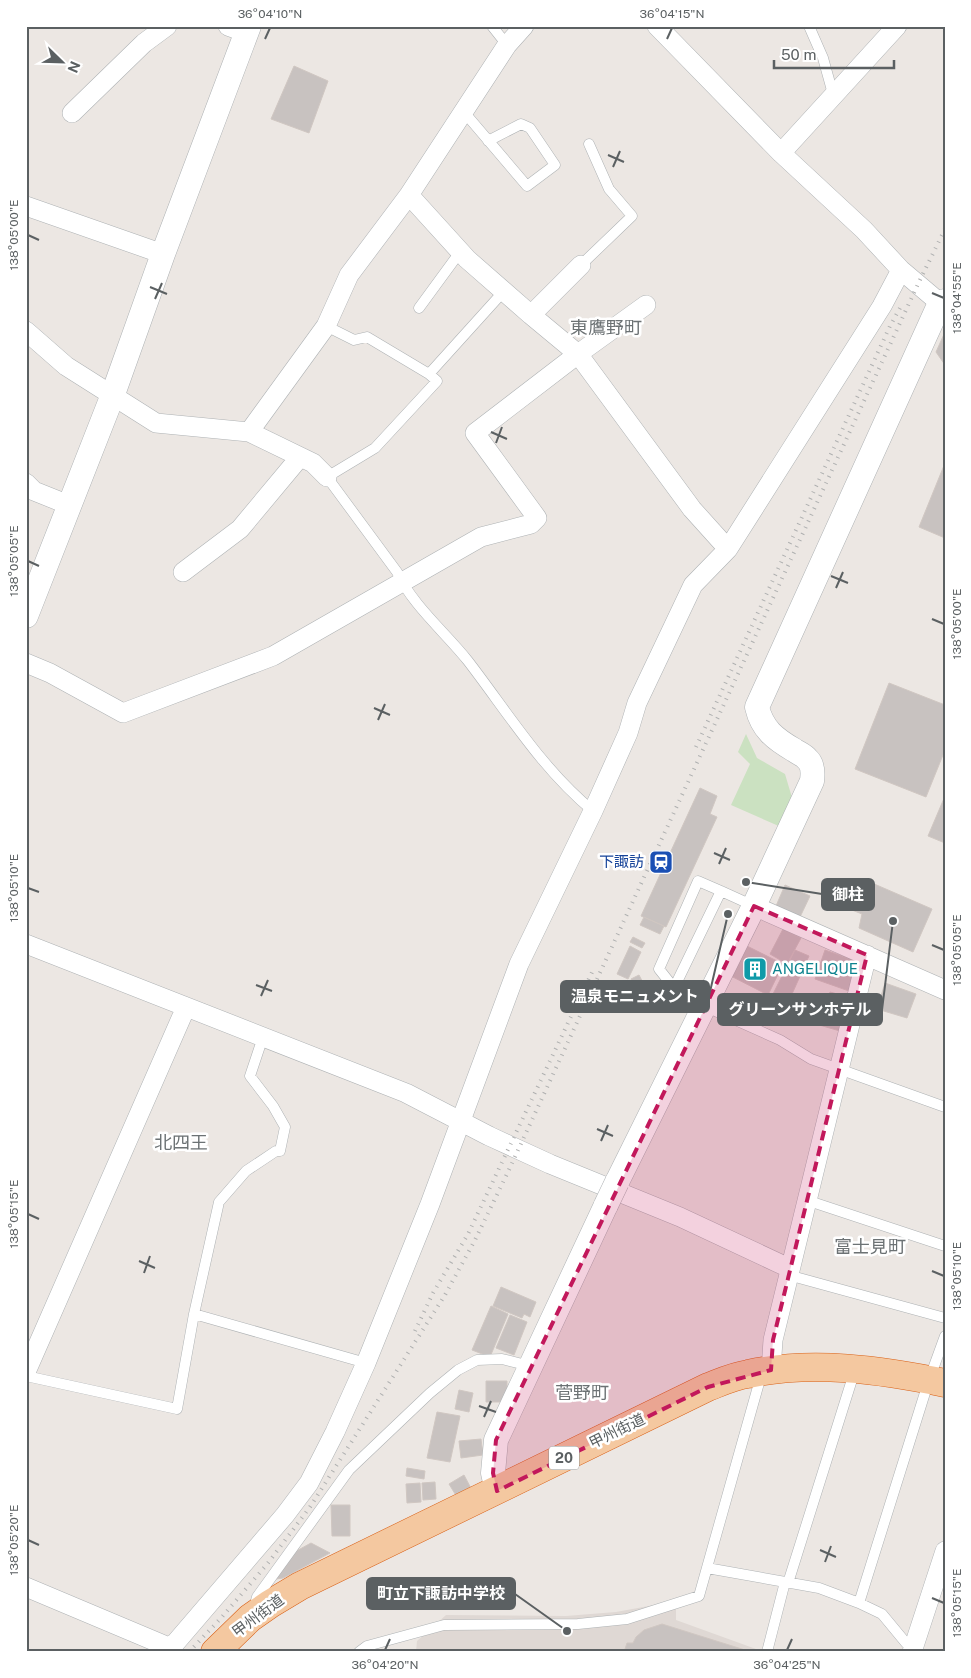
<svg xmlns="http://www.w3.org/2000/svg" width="971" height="1678" font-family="'Public Sans','Noto Sans JP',sans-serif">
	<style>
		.education { fill: #dfd8d4 }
		.green { fill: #cbe1c1 }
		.building { fill: #c8c2c0; stroke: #d0c7c2 }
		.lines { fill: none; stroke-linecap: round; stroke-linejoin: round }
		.service-casing { stroke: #aeb2b4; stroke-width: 11 }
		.minor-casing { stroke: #aeb2b4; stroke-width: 20 }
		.tertiary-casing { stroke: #aeb2b4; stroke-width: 25 }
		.trunk-casing { stroke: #d96016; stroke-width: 29 }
		.service { stroke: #fff; stroke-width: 10 }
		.minor { stroke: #fff; stroke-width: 19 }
		.tertiary { stroke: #fff; stroke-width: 24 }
		.trunk { stroke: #f4c8a0; stroke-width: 28 }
		.rail { stroke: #afb0b0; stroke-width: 4; stroke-dasharray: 1 6; stroke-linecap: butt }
		.tertiary-bridge-casing { stroke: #aeb2b4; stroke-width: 25; stroke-linecap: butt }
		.tertiary-bridge { stroke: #fff; stroke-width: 24 }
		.marked { fill: #c2185b; fill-opacity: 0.2; stroke: #c2185b; stroke-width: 4; stroke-dasharray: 10 6; stroke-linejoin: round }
		.ticks { fill: none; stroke: #5b6062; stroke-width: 2 }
		.labels { text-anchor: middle; stroke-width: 5; stroke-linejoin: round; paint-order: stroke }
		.shield { fill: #fff; stroke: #8c9091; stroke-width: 1 }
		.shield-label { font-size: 14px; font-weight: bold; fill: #5b6062 }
		.transit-label { font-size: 15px; fill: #164399; stroke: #fff; text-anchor: end }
		.culture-label { font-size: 15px; fill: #0d838f; stroke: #fff; text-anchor: start }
		.street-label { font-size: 15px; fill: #5b6062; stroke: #fff }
		.quarter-label { font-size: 18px; fill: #6c7274; stroke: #fff }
		.leader { fill: none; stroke: #5b6062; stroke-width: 2 }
		.callout-dot { fill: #5b6062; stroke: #fff; stroke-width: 2 }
		.callout { fill: #5b6062; stroke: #5b6062; stroke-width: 2 }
		.callout-label { font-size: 16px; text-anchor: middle; font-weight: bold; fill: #fff }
		.neatline { fill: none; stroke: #5b6062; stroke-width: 2 }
		.ticks-label { font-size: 12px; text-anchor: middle; fill: #5b6062 }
	</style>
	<rect width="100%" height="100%" fill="#ece7e3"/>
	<path class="education" d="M676 1601V1620L756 1649 755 1652H416L417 1641 446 1615 566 1616 616 1612Z"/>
	<path class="green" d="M746 734 757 758 785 774 793 801 781 827 731 805 750 764 738 752Z"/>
	<path class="building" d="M294 66 328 81 309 133 271 119Z
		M945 332V365L936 352Z
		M945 463V538L919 527Z
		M889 683 945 705V750L926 797 855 769Z
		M700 788 717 796 710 814 717 817 666 927 641 916Z
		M945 796V843L928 836Z
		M865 880 932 909 913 952 859 928 862 914 852 910Z
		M785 885 810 896 800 917 776 906Z
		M644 917 664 926 660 934 640 925Z
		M783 929 801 938 787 964 770 954Z
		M633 937 645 943 642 948 630 942Z
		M743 944 783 964 768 995 727 974Z
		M630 946 641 952 628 979 617 974Z
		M795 950 809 956 788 1003 772 996Z
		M825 950 859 962 849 991 815 979Z
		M639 975 649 994 640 998 631 979Z
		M885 983 916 994 907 1018 877 1009Z
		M830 992 852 998 848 1013 825 1007Z
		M814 1006 845 1016 840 1031 809 1022Z
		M501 1287 536 1302 530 1317 524 1314 522 1318 493 1306Z
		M491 1306 508 1314 490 1357 472 1350Z
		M510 1315 527 1322 514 1355 496 1348Z
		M486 1381H507V1402H486Z
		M459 1390 473 1393 469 1412 455 1409Z
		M437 1412 460 1416 450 1462 427 1458Z
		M481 1439 483 1455 461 1458 459 1441Z
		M407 1468 425 1471 424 1479 406 1476Z
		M464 1475 474 1494 460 1502 449 1484Z
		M435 1482 436 1499 423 1500 422 1483Z
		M420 1483 421 1502 407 1503 406 1484Z
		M331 1505H350V1536H332Z
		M311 1543 330 1553 283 1578 276 1579 291 1554Z
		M662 1624 745 1650V1652H624L627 1643H633L636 1637 644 1630Z"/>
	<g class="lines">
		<g class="service-casing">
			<path id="service" d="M492 26 507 45
				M809 26 823 58 833 94
				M464 112 527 186 555 165 530 128 521 124 488 141
				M581 265 632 216 609 189 589 144
				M504 291 429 374 437 381 375 448 327 477 397 572C413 606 445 632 468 661 508 713 542 769 593 811
				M419 308 460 252
				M326 326 354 340 367 337 429 374
				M721 891 698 881 659 969 674 988 721 891 754 906
				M704 1006 780 1040 811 1059 945 1107
				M806 1200 945 1246
				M788 1275 945 1318
				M194 1314 366 1363
				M26 1376 177 1409 194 1314 219 1202 246 1171 276 1151H280L285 1127 273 1106 250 1076 263 1037
				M707 1568 819 1588 859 1603 882 1614 906 1643 913 1648
				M788 1583 855 1370
				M859 1603 929 1380 945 1336
				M254 1608 257 1597 349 1470 430 1393 458 1370 477 1360 502 1359 530 1366
				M359 1652 367 1646 444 1625 578 1624 627 1619 699 1596 759 1383V1374
				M767 1652 785 1582"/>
		</g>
		<g class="minor-casing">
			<path id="minor" d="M228 26 247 33
				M657 26 781 153 864 230 901 270 940 303
				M72 113 144 43 167 26
				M781 153 897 26
				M409 195 467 259 531 315 578 354 692 509 728 549
				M26 206 163 254
				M531 315 581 265
				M26 331 66 366 156 423 249 432 326 326 349 275 409 195 507 45 524 26
				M249 432 313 463 327 477
				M26 483 34 491 69 505
				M183 572 240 529 300 457
				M26 663 50 673 123 713 273 656 481 537 531 524 537 518 475 433 578 354 646 305
				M754 906 945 990
				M26 944 406 1093 489 1136 550 1164 680 1217 789 1268
				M771 1370 773 1340 867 955
				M26 1372 186 1007
				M26 1587 171 1648 285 1515 309 1483 335 1432 366 1363 430 1204 519 964 593 811 628 733 637 703 693 585 728 549 882 306 901 270
				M912 1652 945 1551"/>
		</g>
		<g class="tertiary-casing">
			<path id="tertiary" d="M26 616 112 397 163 254 249 26
				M617 1182 754 906 812 781C813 773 813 764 807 759 804 755 798 753 794 750 775 739 762 729 757 707L940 303 945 301
				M497 1491 493 1473 496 1440 606 1205"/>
		</g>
		<g class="trunk-casing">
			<path id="trunk" d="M215 1652 250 1618 270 1604 300 1586 708 1387C721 1382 734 1376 748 1374 812 1360 882 1370 945 1383"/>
		</g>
		<use href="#service" class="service"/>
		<use href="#minor" class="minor"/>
		<use href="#tertiary" class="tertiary"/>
		<use href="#trunk" class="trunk"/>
		<path class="rail" d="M696 747 890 326 900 308
			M415 1331 433 1293 468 1234 594 968
			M189 1652 222 1617 268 1563 310 1507 445 1295 475 1240 507 1174 918 284 945 229"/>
		<g class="tertiary-bridge-casing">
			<path id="tertiary-bridge" d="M606 1205 617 1182"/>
		</g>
		<use href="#tertiary-bridge" class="tertiary-bridge"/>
	</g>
	<path class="marked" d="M754 906 867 955 773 1340 771 1370 708 1387 497 1491 493 1473 496 1440Z"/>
	<path class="ticks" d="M265 39 270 28M667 39 672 28M608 155 624 162M613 167 620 151M28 235 39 240M150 287 167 294M932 293 944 298M155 299 162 283M491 432 507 439M496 443 502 427M28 561 39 566M831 576 848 583M836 588 843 572M932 619 944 624M374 708 390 715M378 720 385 704M714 853 730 860M719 864 726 848M28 888 39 892M932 945 944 950M256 985 272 991M261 996 268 980M597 1129 613 1136M601 1141 608 1125M28 1214 39 1219M139 1261 155 1268M932 1271 944 1276M144 1273 150 1256M479 1406 496 1412M484 1417 491 1401M28 1540 39 1545M820 1550 836 1557M825 1562 831 1546M932 1598 944 1603M385 1650 390 1639M787 1650 792 1639"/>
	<defs>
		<g id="station-square" transform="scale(1.25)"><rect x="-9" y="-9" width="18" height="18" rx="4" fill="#1a4fb4" stroke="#fff"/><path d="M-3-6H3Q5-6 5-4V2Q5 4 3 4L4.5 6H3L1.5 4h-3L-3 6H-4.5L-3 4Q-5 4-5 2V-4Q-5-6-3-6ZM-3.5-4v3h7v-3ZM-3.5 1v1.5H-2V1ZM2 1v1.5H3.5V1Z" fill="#fff"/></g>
		<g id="building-square" transform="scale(1.25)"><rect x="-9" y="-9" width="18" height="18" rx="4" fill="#0f9aa8" stroke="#fff"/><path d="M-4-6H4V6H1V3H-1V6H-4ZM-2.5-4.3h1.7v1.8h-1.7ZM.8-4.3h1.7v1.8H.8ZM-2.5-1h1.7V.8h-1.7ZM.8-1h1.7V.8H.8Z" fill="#fff"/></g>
	</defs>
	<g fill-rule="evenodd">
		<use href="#station-square" x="661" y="862"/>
		<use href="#building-square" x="755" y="969"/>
	</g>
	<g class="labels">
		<rect class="shield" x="549" y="1446.5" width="30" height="23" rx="4"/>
		<g class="shield-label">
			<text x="564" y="1463">20</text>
		</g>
		<g class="transit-label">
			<text x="644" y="867">下諏訪</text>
		</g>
		<g class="culture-label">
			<text x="772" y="974">ANGELIQUE</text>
		</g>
		<g class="street-label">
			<text transform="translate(617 1431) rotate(-26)" y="5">甲州街道</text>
			<text transform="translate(258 1616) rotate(-37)" y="5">甲州街道</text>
		</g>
		<g class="quarter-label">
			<text x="606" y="334">東鷹野町</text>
			<text x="181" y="1149">北四王</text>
			<text x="870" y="1253">富士見町</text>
			<text x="582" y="1399">菅野町</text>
		</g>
	</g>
	<path class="leader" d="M746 882L822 894M728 914L709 996M893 921L882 1010M567 1631L515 1594"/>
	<g class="callout-dot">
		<circle cx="746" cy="882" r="5"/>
		<circle cx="728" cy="914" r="5"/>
		<circle cx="893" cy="921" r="5"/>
		<circle cx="567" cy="1631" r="5"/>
	</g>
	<g class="callout">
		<rect x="822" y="879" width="52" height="31" rx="5"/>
		<rect x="561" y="981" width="148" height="31" rx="5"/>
		<rect x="718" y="994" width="164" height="31" rx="5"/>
		<rect x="367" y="1578" width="148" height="31" rx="5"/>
	</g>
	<g class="callout-label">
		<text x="848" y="900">御柱</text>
		<text x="635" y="1002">温泉モニュメント</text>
		<text x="800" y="1015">グリーンサンホテル</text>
		<text x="441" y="1599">町立下諏訪中学校</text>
	</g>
	<rect width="971" height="1678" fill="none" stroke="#ffffff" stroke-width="55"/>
	<g transform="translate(62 62) rotate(113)" stroke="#ffffff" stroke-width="4" paint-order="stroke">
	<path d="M0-4L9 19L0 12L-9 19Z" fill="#5b6062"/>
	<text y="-8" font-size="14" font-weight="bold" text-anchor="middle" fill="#5b6062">N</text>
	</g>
	<path d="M774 60v8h120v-8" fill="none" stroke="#5b6062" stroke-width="2.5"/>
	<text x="781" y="60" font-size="15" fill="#5b6062" stroke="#ffffff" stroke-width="4" paint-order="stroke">50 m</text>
	<rect x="28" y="28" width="916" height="1622" class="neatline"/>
	<g class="ticks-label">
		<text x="270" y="18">36°04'10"N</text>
		<text x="672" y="18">36°04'15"N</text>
		<text transform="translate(14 235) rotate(-90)" y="4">138°05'00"E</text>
		<text transform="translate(957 298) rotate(-90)" y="4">138°04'55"E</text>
		<text transform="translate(14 561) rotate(-90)" y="4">138°05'05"E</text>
		<text transform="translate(957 624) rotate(-90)" y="4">138°05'00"E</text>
		<text transform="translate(14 888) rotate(-90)" y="4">138°05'10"E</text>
		<text transform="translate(957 950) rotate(-90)" y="4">138°05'05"E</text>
		<text transform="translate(14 1214) rotate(-90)" y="4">138°05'15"E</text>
		<text transform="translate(957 1276) rotate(-90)" y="4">138°05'10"E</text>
		<text transform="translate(14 1540) rotate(-90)" y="4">138°05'20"E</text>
		<text transform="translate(957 1603) rotate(-90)" y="4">138°05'15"E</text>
		<text x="385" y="1669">36°04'20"N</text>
		<text x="787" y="1669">36°04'25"N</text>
	</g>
</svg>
